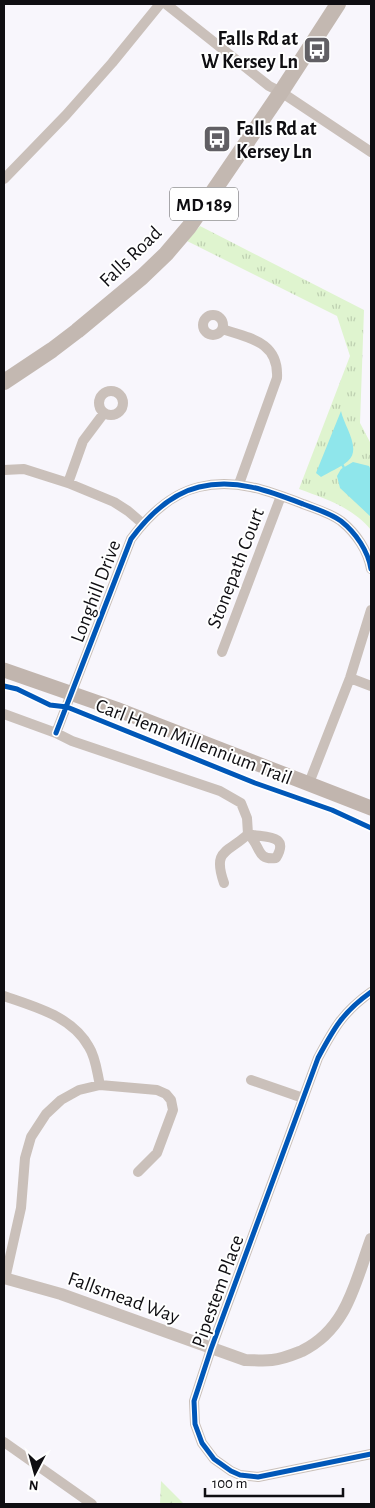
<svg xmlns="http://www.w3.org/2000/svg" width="375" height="1508" font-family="'Alegreya Sans',sans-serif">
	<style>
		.forest { fill: url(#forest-firs) }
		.park { fill: url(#park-tufts) }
		.water { fill: #8fe6eb }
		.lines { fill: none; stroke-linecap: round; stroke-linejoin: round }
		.stream { stroke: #8fe6eb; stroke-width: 2.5 }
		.minor { stroke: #cac0ba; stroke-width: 10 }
		.tertiary { stroke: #cac0ba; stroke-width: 12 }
		.secondary { stroke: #c1b5ae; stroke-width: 15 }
		.primary { stroke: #c3b8b1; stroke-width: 16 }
		.cycleway-casing { stroke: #fff; stroke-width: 8 }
		.cycleway { stroke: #0057b8; stroke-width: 5 }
		.labels { text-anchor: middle; stroke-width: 4; stroke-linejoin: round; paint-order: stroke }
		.shield { fill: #fff; stroke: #575659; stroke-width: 1 }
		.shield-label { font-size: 19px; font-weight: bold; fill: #0f0e12 }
		.poi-label { font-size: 20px; font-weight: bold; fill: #0f0e12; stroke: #fff; text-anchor: end }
		.street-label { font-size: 20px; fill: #0f0e12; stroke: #fff }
	</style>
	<defs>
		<pattern id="forest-firs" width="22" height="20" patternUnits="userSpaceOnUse" patternTransform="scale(1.25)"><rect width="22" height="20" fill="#dff4cf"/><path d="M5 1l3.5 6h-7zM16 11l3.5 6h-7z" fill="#bed0b1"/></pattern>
		<pattern id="park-tufts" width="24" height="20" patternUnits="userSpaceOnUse" patternTransform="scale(1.25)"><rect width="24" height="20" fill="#dff4cf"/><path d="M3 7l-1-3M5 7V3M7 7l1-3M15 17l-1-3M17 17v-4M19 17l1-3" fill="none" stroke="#bed0b1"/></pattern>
	</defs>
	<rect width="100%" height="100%" fill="#f8f6fc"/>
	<path class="forest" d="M161 1481 184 1504H160Z"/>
	<path class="park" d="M200 226 364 310 360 423 371 444V530C352 507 326 499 299 489L350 356 337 316 187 241Z"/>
	<path class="water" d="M341 411C344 426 362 449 348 461 340 468 329 472 321 477L316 473Z
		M353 462 369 466 371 470V517L340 488 337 476 341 469Z"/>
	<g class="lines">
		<path class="stream" d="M342 464 344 468"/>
		<path class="minor" d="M166 4 269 86 281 92 371 152
			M4 179 66 115 112 63 160 4
			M203 325a10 10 0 1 1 20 0a10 10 0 1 1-20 0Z
			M222 329C250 338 279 342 277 378L239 484
			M99 403a12 12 0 1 1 24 0a12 12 0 1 1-24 0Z
			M4 470 24 469 68 483 114 502 128 511 142 523
			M68 483 83 441 104 413
			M222 652 281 496
			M350 678 371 686
			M4 714 56 733 72 741 220 791 241 803 247 818 248 834C228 853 212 849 224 883
			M56 733 131 539C148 516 170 494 199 487 236 478 269 491 303 504 316 509 330 513 341 521 356 533 368 551 371 569
			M309 783 350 678 371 610
			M248 834C262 838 291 833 276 858 256 861 261 845 248 834Z
			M371 992C343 1012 334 1028 318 1058L211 1349 194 1401 195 1424 202 1443 214 1459 231 1471 240 1475 258 1477 371 1454
			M4 996C35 1007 72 1016 89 1047 96 1058 97 1073 100 1085
			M251 1080 303 1098
			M5 1279 21 1208 25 1158 31 1137 46 1114 61 1100 79 1090 100 1085 157 1090 166 1094 171 1100 173 1110 157 1153 138 1172
			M4 1442 92 1504"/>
		<path class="tertiary" d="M4 1278 61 1294 245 1360C254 1360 263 1361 272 1360 283 1359 292 1355 302 1351 347 1329 355 1283 371 1239"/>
		<path class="secondary" d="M4 670 116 709 371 808"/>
		<path class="primary" d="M4 382 52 350 77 331 142 277 166 254 189 227 281 92 338 4"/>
		<g class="cycleway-casing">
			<path id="cycleway" d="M4 686 17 689 50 705 67 707 255 783 332 810 371 828
				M56 733 131 539C148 516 170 494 199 487 236 478 269 491 303 504 316 509 330 513 341 521 356 533 368 551 371 569
				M371 992C343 1012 334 1028 318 1058L211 1349 194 1401 195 1424 202 1443 214 1459 231 1471 240 1475 258 1477 371 1454"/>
		</g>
		<use href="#cycleway" class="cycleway"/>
	</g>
	<defs>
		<g id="bus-square" transform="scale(1.4375)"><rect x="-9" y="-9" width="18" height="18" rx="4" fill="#615f64" stroke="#fff"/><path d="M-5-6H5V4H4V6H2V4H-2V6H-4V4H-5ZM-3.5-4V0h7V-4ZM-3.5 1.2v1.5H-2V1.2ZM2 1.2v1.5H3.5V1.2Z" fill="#fff"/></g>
	</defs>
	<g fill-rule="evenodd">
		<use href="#bus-square" x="317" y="50"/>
		<use href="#bus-square" x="217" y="139"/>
	</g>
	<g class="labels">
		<rect class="shield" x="170" y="187.5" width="68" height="33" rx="4"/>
		<g class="shield-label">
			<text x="204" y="211">MD 189</text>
		</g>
		<g class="poi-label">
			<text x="298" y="45">Falls Rd at<tspan x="298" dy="23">W Kersey Ln</tspan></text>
			<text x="236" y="135" text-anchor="start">Falls Rd at<tspan x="236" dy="23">Kersey Ln</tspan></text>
		</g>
		<g class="street-label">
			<text transform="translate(130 256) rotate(-44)" y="7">Falls Road</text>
			<text transform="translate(235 568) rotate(-69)" y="7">Stonepath Court</text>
			<text transform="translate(95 591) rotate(-69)" y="7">Longhill Drive</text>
			<text transform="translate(194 741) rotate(21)" y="7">Carl Henn Millennium Trail</text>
			<text transform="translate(217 1291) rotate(-70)" y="7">Pipestem Place</text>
			<text transform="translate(124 1297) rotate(20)" y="7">Fallsmead Way</text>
		</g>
	</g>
	<rect width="375" height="1508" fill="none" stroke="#0f0e12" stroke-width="10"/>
	<g transform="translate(35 1473) rotate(186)" stroke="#ffffff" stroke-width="4" paint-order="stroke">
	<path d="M0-4L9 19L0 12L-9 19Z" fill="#0f0e12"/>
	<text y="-8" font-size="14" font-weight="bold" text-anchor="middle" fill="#0f0e12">N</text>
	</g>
	<path d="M205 1488v8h138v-8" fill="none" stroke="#0f0e12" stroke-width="2.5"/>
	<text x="212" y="1488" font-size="15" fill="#0f0e12" stroke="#ffffff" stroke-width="4" paint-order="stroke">100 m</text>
</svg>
